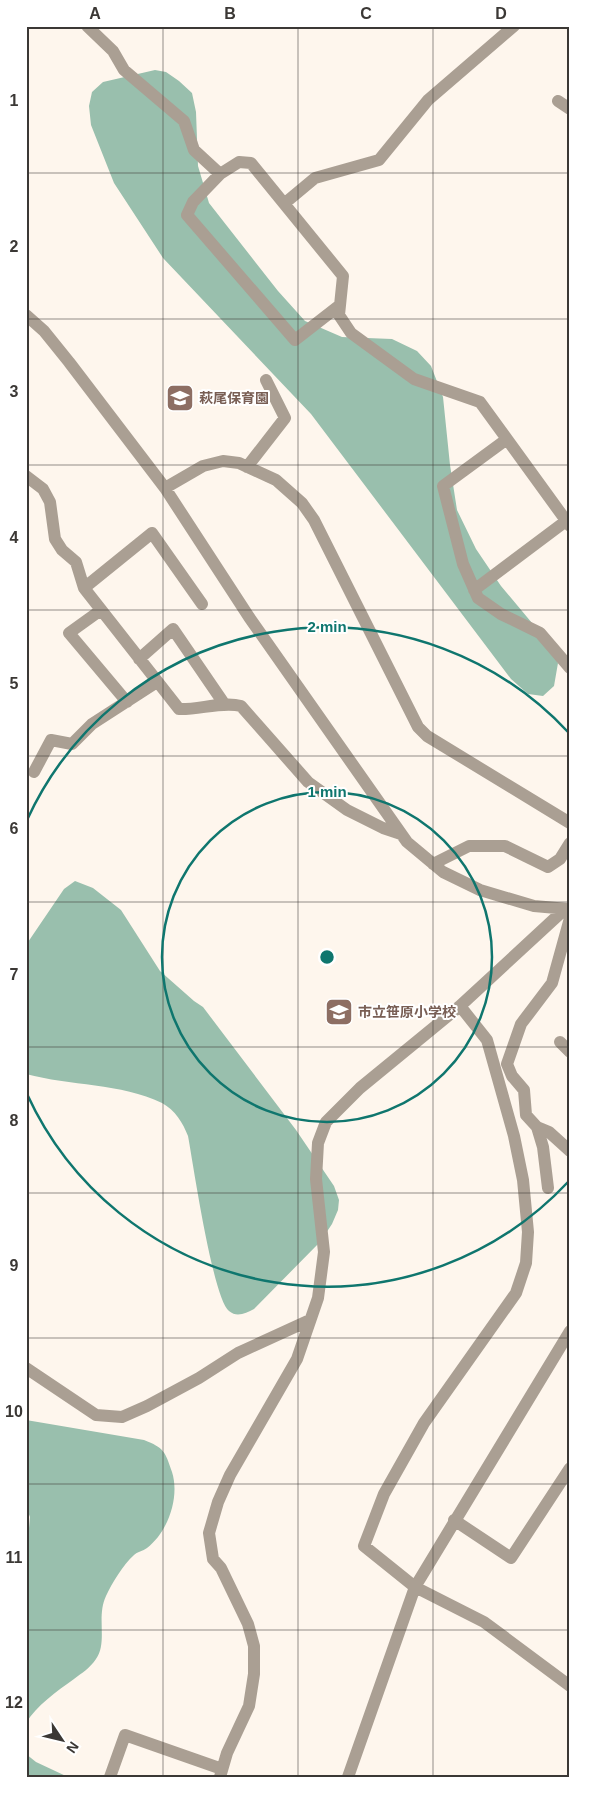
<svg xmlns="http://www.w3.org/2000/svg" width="596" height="1803" font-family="Arial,'Noto Sans JP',sans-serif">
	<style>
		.forest { fill: #99bfad }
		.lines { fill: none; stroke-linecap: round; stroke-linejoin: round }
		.minor { stroke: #aa9f93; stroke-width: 12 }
		.grid { fill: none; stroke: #3b3835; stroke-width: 1; stroke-opacity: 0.55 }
		.ring { fill: none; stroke: #0f766e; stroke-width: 2.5 }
		.labels { text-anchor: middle; stroke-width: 4; stroke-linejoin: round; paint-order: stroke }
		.education-label { font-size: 14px; font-weight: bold; fill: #785e54; stroke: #fff; text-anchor: start }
		.centre { fill: #0f766e; stroke: #fff; stroke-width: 2.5 }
		.ring-label { font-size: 15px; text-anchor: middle; font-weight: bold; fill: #0f766e; stroke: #fff; stroke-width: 4; stroke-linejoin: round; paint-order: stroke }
		.neatline { fill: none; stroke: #3b3835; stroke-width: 2 }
		.grid-label { font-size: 16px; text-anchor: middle; font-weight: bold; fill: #3b3835 }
	</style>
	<rect width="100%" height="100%" fill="#fef6ed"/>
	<path class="forest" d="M155 70 166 72 179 81 192 93 196 112 198 166 209 203 278 291 305 321 342 337 392 339 417 351 431 366 443 397 450 465 457 510 476 549 501 586 547 641 558 663 554 686 543 696 528 694 511 679 311 414 163 258 114 183 91 125 89 106 92 92 103 82Z
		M75 881 93 888 121 910 160 971 194 1001 203 1007 296 1130 334 1186 339 1200 338 1210 332 1224 320 1242 254 1309C246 1313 237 1318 229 1311 213 1299 193 1163 188 1136 183 1123 175 1110 162 1103 121 1083 70 1086 26 1074V945L64 889Z
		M26 1420 144 1440C164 1448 165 1451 172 1472 180 1497 168 1532 147 1548 143 1551 137 1552 134 1555 123 1565 112 1583 106 1596 96 1617 108 1642 96 1659 90 1668 82 1673 74 1679 57 1691 36 1706 26 1723V1561L30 1517 26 1507Z
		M26 1754 36 1762 68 1777H26Z"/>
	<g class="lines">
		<path class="minor" d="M87 26 113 51 124 70 184 121 194 150 220 174 239 162 251 163 343 276 339 315 351 333 414 379 480 402 570 526
			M558 101 570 109
			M220 174 193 202 187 215 295 340 340 305
			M285 203 315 178 379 160 428 100 514 26
			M26 315 44 331 69 362 165 488 249 617 407 842 443 872 480 890 534 906 568 909
			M507 439 443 486 463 564 478 598 501 614 540 633 570 668
			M247 467 285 418 266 380
			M26 476 43 489 50 502 55 539 62 550 76 562 84 588
			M165 488 203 466 223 461 239 463 276 480 302 503 314 520 418 727 427 736 570 823
			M474 590 570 518
			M202 604 152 533 84 588 179 709C198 710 223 701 241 706L308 782 347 810 383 828 401 834
			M101 610 69 633 127 702
			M139 659 173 629 225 705
			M34 772 51 740 72 744 92 724 157 682
			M433 864 469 846H505L548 867 560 859 570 843
			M570 918 552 983 521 1024 507 1064 512 1076 524 1090 526 1115 537 1127 549 1132 570 1151
			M460 1006 487 1040 514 1136 523 1180 528 1232 526 1263 516 1293 424 1423 384 1494 364 1546 415 1587 484 1622 570 1686
			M560 1042 570 1052
			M537 1127 543 1147 548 1188
			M26 1368 96 1415 122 1417 147 1406 199 1378 238 1353 310 1320
			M454 1520 511 1558 570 1468
			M110 1777 125 1735 222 1769
			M220 1777 227 1753 249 1706 254 1674V1646L248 1624 221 1568 213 1559 209 1533 218 1502 230 1475 297 1359 318 1298 324 1252 316 1179 318 1143 326 1122 360 1088 460 1006 565 909
			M348 1777 415 1587 570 1331"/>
	</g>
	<path class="grid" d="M163 26V1777M298 26V1777M433 26V1777M26 173H570M26 319H570M26 465H570M26 610H570M26 756H570M26 902H570M26 1047H570M26 1193H570M26 1338H570M26 1484H570M26 1630H570"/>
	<g class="ring">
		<circle cx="327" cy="957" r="165"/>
		<path d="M568 1182A330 330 0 0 1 27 1094M27 820A330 330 0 0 1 568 732"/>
	</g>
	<defs>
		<g id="school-square" transform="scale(1.4375)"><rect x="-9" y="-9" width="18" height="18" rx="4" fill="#8d6e63" stroke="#fff"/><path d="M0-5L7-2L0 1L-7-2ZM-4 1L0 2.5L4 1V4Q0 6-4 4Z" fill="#fff"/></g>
	</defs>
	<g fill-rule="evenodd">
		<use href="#school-square" x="180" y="398"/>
		<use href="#school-square" x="339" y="1012"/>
	</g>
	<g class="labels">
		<g class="education-label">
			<text x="199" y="403">萩尾保育園</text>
			<text x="358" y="1017">市立笹原小学校</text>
		</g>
	</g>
	<circle cx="327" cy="957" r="8" class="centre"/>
	<g class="ring-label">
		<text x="327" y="632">2 min</text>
		<text x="327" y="797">1 min</text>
	</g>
	<rect width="596" height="1803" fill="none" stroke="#ffffff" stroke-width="55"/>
	<g transform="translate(62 1740) rotate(125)" stroke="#ffffff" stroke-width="4" paint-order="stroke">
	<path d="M0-4L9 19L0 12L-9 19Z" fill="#3b3835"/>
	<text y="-8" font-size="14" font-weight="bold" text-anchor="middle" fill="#3b3835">N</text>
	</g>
	<rect x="28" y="28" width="540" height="1748" class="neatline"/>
	<g class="grid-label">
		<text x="95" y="19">A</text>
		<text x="230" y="19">B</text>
		<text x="366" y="19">C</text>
		<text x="501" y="19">D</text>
		<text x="14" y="106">1</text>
		<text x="14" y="252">2</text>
		<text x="14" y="397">3</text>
		<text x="14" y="543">4</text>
		<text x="14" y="689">5</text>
		<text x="14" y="834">6</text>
		<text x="14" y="980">7</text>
		<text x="14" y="1126">8</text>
		<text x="14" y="1271">9</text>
		<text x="14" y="1417">10</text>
		<text x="14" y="1563">11</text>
		<text x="14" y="1708">12</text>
	</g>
</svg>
